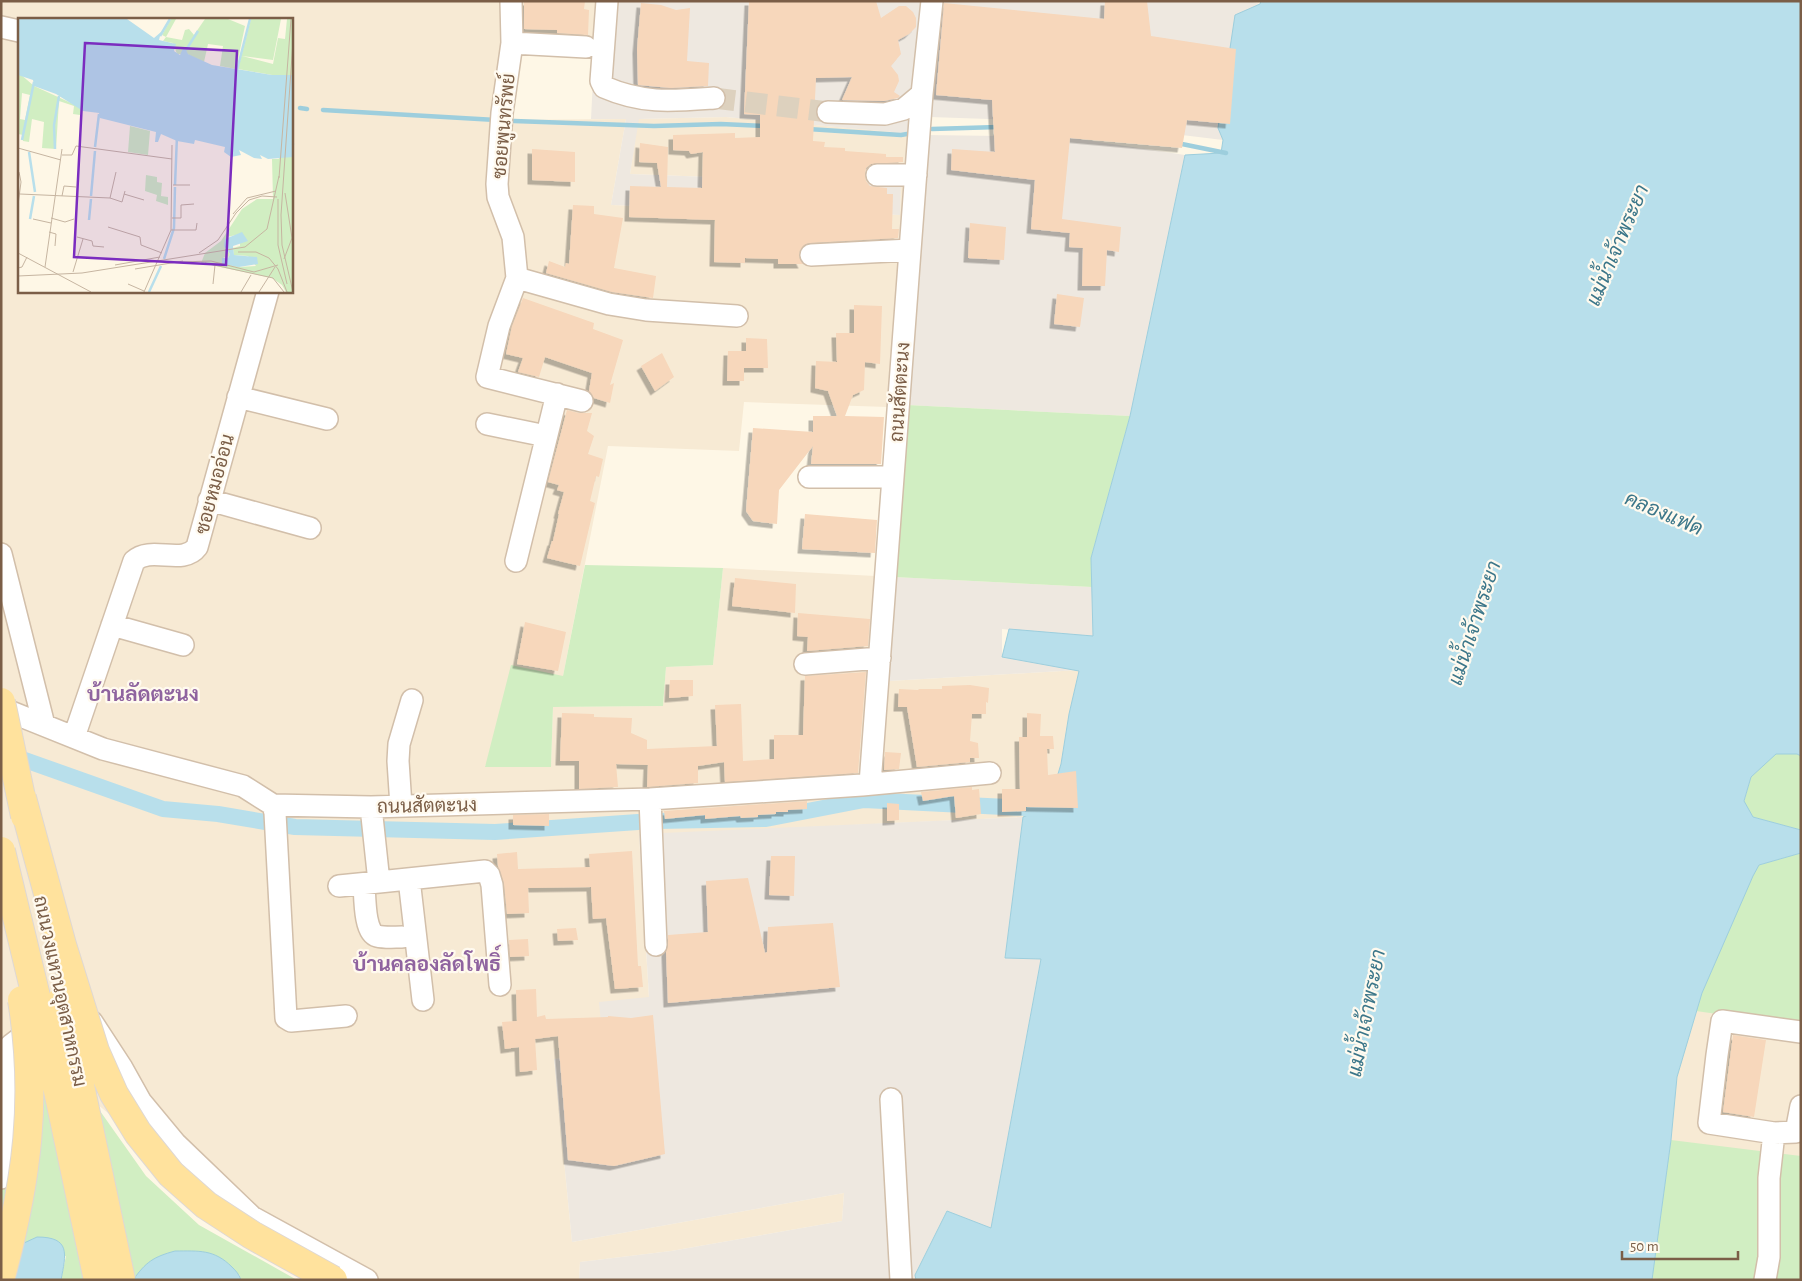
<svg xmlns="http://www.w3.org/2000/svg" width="1802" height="1281" font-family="'Alegreya Sans',Sarabun,sans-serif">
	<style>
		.residential { fill: #f7ead4; fill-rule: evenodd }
		.industrial { fill: #eee8e0 }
		.green { fill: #d1eec2 }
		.water { fill: #b8dfeb; stroke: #9dcedd }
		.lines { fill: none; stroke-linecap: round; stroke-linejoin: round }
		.stream { stroke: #9dcedd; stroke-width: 4.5 }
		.canal { stroke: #b8dfeb; stroke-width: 16 }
		.building { fill: #f7d7bb; filter: url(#shadow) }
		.minor-tunnel { stroke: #ddd1be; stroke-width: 21; stroke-dasharray: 21 11; stroke-linecap: butt }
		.minor-casing { stroke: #d2bfaa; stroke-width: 24 }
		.minor { stroke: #fff; stroke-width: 21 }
		.major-bridge-casing { stroke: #dfd8d3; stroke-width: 30; stroke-linecap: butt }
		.major-bridge { stroke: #ffe29d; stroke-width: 28 }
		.labels { text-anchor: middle; stroke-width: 4.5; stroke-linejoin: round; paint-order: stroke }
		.street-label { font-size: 19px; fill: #7b5e47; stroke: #fffaef }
		.water-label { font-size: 20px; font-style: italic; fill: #3b7689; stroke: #fffaef }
		.quarter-label { font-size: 21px; font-weight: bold; fill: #8f639f; stroke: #fffaef }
		.inset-river { fill: none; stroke: #b8dfeb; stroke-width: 2.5 }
		.inset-road { fill: none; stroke: #c6b5a1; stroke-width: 1 }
		.view { fill: #7b2cbf; fill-opacity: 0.15; stroke: #7b2cbf; stroke-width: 2.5 }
		.inset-edge { fill: none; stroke: #7b5e47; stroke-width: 2.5 }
	</style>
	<defs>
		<filter id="shadow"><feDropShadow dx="-4.5" dy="4.5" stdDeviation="0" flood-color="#0004"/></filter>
	</defs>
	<rect width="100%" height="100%" fill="#fef7e6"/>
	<path class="residential" d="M1 1H597L593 59 518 52 512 120 626 119 611 205 900 215 901 184 630 174 638 119 726 117 926 135 912 306 887 407 744 402 739 451 608 446 563 676 485 766 551 767 553 707 663 706 666 667 713 665 723 568 894 577 889 681 1079 670 1069 714 1061 764 1048 807 1023 817 639 835 649 998 604 1055 554 1059 572 1242 844 1193 842 1221 671 1251 580 1262 579 1280H367L206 1191 93 1101 1 1078ZM19 19H291V291H19Z
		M1801 853V1280H1652L1671 1140 1677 1077 1702 993 1753 875Z"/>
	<path class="industrial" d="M597 1H923L914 134 726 117 639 119 630 174 901 184 900 215 611 205 626 119H591Z
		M940 1H1248L1260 4 1218 128 1223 140 1075 122 930 117Z
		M926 135 1066 137 1185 155 1130 416 907 405Z
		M894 577 1092 587 1093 637 1002 629V657L1079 670 889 681Z
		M1023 817 1005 958H1041L991 1228 947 1211 915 1275 916 1280H579L580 1262 671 1251 842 1221 844 1193 572 1242 554 1059 604 1055 599 1002 649 997 639 834Z"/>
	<path class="green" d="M907 405 1130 416 1091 558 1092 587 894 577Z
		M585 565 723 568 713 665 666 667 663 706 553 707 551 767H485L511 665 563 676Z
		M1776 753 1797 754 1801 756V830L1753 817 1744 802 1751 777Z
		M1801 853V1026L1696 1011 1702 993 1753 875 1759 865Z
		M12 1073 93 1101 146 1176 199 1225 297 1280H241L239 1274 133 1280H61L66 1256 1 1274V1167Z
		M1671 1140 1801 1156V1280H1666L1652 1278Z"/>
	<path class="water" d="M1261 1H1801V756L1797 754H1776L1751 777 1744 801 1753 817 1801 830V853L1759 865 1753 876 1702 993 1677 1077 1671 1140 1652 1280H916L915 1275 947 1211 991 1228 1041 959 1005 958 1023 817 1048 807 1061 764 1069 714 1079 671 1002 657 1009 629 1093 636 1091 558 1130 416 1185 155 1221 153 1223 140 1218 128 1235 15 1260 4Z
		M37 1237C71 1237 66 1254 61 1280H1L11 1249Z
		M175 1251C199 1251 214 1249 232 1267 236 1271 239 1274 241 1280H133C146 1262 153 1257 175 1251Z"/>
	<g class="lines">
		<path class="stream" d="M300 108 307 109
			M323 110 496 120
			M514 121 654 126 721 124 765 126
			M808 129 901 135 907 134
			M932 129 998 127
			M1177 143 1226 153"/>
		<path class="canal" d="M8 754 163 809 218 814 295 827 495 832 638 822
			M656 821 766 819 864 800 1046 809 1063 813"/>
	</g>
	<path class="building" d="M524 1H585L584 9 589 10 588 35 557 33V30L524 29Z
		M749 1H876L881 18 899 6H906L913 12 916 18V27L909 34 898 40 901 54 891 66 898 75 899 81 894 92 900 96 898 98 884 101 842 100 852 77 816 78 813 141 825 142 824 147 845 148V151L886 154V157H903V162L871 164 866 168 865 175 866 181 870 186 887 188V194H893L892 229H899L898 238 810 243 804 245 800 250 799 256 803 264H778V259L745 258V263L714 262 715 220 629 217 630 186 661 187 657 163 639 162 640 143 668 147 667 187 702 188 703 152 691 154 689 151 673 150V135L735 133V138L760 137V115L744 114Z
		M1105 1H1147L1151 36 1236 49 1230 124 1187 120 1182 148 1070 138 1062 219 1121 227 1119 252 1107 250 1105 286H1082L1083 248 1069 247 1070 233 1031 229 1035 180 951 170 952 149 995 152 992 100 936 95 942 27 944 3 1104 19Z
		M641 3 661 5 676 10 690 8 687 61 709 63 708 86 671 88 638 85 637 49Z
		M532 149 575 152V182L532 180Z
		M573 205 594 206V214L623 218 614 268 656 276 653 298 612 292 546 273 549 261 565 267 566 263 569 264Z
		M970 223 1006 227 1004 260 968 258Z
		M1057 294 1084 298 1080 327 1054 324Z
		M523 298 594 323 593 329 623 340 610 385 614 383 610 403 594 398 589 391 592 373 545 357 539 377 518 372 523 358 506 354 512 326Z
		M854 305 882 306 880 364 865 362 864 390 853 395 845 416 884 417 881 464H811L813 446 779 490 777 524 753 521 746 511 753 428 813 432V416H837L828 391 815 388 816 361 837 362 836 333H854Z
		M746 338 767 339 768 368H744V381H727L728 351H746Z
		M662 353 674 377 655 391 641 366Z
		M567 410 579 413H592L587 431 594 436 588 454 603 459 599 477 596 476 590 501 595 503 580 566 547 558 552 541H553L559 514H558L564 492 557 490 559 485 548 482Z
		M805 514 877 520 875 553 802 549Z
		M735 578 796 584 795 613 732 606Z
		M798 613 870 619 868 646 807 651 808 637 797 636Z
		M525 622 566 632 558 671 517 664Z
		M866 672 858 773 725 782 724 762 698 766V783L647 787 648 765 616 764 618 787 579 789V761H560L562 713 594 714V717L632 718 631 733 647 740V749L717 746 715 705 741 704 743 761 774 759V735H803L805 676Z
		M670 680H693V696L669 698Z
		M970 685 989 688 988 703 986 702V714H972L970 741 978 743 979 758H970V762L917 767 907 707H898L899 689 918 690 919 689H942V686Z
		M1027 713 1041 714 1040 736H1053L1054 749H1047L1048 775 1076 771 1078 808 1026 807V811L1002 812V789H1020L1019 737H1027Z
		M885 752 901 753 899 769 884 770Z
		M972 787V790L979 789 981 814 956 818 954 796 923 801 921 792Z
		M807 801V809L788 810V812H776V814L758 815V817L741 818 740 816 705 819V815L665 819 664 811Z
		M887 803 899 804V820L887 821Z
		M549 814V826L513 825V815Z
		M632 851 638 966H641L643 987 615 989 606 918 593 919 591 887 528 888 529 913 507 914 504 884 498 866 497 854 517 852 518 869 590 867 589 854Z
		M771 856H795L794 896 769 895Z
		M748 878 765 953 767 952 768 927 833 923 840 987 668 1003 666 952 668 945V935L708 932 706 881Z
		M576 928 578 940 558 941 557 929Z
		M528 939 529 956 510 957 509 940Z
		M536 989 537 1017 545 1015 546 1019 608 1017V1016L631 1018 653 1015 665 1154 614 1166 568 1160 558 1036 535 1039 537 1070 520 1072 519 1047 505 1049 502 1022 517 1021 516 990Z
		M1733 1035 1766 1040 1754 1117 1723 1112Z"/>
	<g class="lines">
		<path class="minor-tunnel" d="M714 98 828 112"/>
		<g class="minor-casing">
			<path id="minor" d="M511 1 512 43 502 113 497 184 498 197 513 237 517 278 499 326 487 377 582 401
				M607 1 601 81 604 87C643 104 672 101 714 98
				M1 27 19 31
				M512 43 586 47
				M828 112 885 114 904 109 922 94
				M877 175H916
				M811 255 910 250
				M517 278 609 304 646 310 737 316
				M238 397 327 419
				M487 424 546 436
				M809 477H893
				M209 500 310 528
				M1 554 44 725
				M516 561 557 394
				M112 625 183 645
				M805 664 880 658
				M1 708 103 749 243 786 273 805 371 807 650 799 862 785 990 773
				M74 737 134 561C151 545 183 566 197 547L268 291
				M870 784 915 184 922 94 932 1
				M650 799 656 945
				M273 805 275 813 286 1018 291 1021 346 1016
				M401 806 398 761 399 744 412 700
				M371 807 379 882 485 871 489 875 492 885 500 985
				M409 879 423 1000
				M364 884C365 896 364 933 377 936 385 938 394 937 402 937
				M339 886 379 882
				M92 1022 122 1068 141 1102 175 1143 252 1217 367 1280
				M1801 1032 1722 1021 1717 1055 1709 1123 1774 1133 1796 1132 1801 1106
				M891 1099 901 1280
				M1 1178C8 1134 12 1090 11 1045L36 1026
				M1765 1280 1769 1257V1178L1774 1133"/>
		</g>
		<use href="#minor" class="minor"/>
		<g class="major-bridge-casing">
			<path id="major-bridge" d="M1 702 25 816
				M22 798 62 945 95 1051 114 1094 138 1133 171 1174 206 1205 252 1235 333 1280
				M1 851 53 1067 98 1280
				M62 1000 121 1280
				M1 1276C27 1181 38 1098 22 1000"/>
		</g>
		<use href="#major-bridge" class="major-bridge"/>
	</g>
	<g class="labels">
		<g class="street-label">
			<text transform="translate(503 126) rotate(-85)" y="7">ซอยพูนทรัพย์</text>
			<text transform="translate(899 392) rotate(-86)" y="7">ถนนสัตตะนง</text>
			<text transform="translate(214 484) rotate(-75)" y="7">ซอยหมออ่อน</text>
			<text transform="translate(427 805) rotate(-1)" y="7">ถนนสัตตะนง</text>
			<text transform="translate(61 991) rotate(78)" y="7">ถนนวงแหวนอุตสาหกรรม</text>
		</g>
		<g class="water-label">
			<text transform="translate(1617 245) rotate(-67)" y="7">แม่น้ำเจ้าพระยา</text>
			<text transform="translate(1664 513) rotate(23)" y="7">คลองแฟด</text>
			<text transform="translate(1474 623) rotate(-72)" y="7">แม่น้ำเจ้าพระยา</text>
			<text transform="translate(1366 1013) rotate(-79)" y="7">แม่น้ำเจ้าพระยา</text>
		</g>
		<g class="quarter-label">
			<text x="143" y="701">บ้านลัดตะนง</text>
			<text x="427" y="971">บ้านคลองลัดโพธิ์</text>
		</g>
	</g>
	<g transform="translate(18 18)">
		<rect width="275" height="275" fill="#fef7e6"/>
		<path d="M153 1H158L148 19 164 22 167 12 171 11 176 17 187 1H210L227 8 218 51 202 48 205 28 190 26 186 44 169 36 166 28 164 36H159L155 25 145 23 148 19 144 17ZM233 1H263L255 42 224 38 255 46 260 20 267 21 269 1H275V57H254L220 51ZM1 55 16 68 64 90 62 97 55 96 56 88 41 83 38 131 24 130 26 104 14 101 11 124 5 123V117L0 116ZM4 75 12 77 7 102 2 101ZM112 108 132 113 130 137 110 134ZM260 138 275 139V274H268L264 267 254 260 183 245 187 235 203 223 224 191 239 181H255L254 141H261ZM222 216V228L215 230 216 237 230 238 238 248 221 249 205 239 210 240 212 236 207 230 209 219ZM128 157 139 159V164L144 165 143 178 150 179V187L138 183 139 177 127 173Z" fill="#d1eec2" fill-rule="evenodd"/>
		<path d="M0 1H109L136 20 143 14 141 22 158 26 156 33 162 37 166 28 170 36 194 47 254 57H275V139L250 141 242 137 244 141 236 140 221 132 223 137 213 139 206 134 207 129 177 122 176 126 159 123 143 116 140 124H137L138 114 82 100 81 95 65 93 38 76 16 68 15 62 0 57ZM224 214 230 223 215 228 216 237 239 239 240 246 221 249 204 246V240H210L212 236 206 228 207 221Z" fill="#b8dfeb"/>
		<path class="inset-river" d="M142 18 152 1M168 32 180 13M219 52 232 1M272 103 275 127M4 122 16 64M77 129 81 96M37 131 36 107 41 78M11 134 17 174M157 167 159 118M73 178 77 133M12 201 16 178M71 202 73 181M146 241 156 210 157 169M131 274 143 248"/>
		<path class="inset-road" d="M275 23 263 197 264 227 275 274M0 130 43 142M44 137H54L58 128 154 141M261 160 273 1M155 167H172M2 176 92 180 104 184 107 173M106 176 126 182M44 178 46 168 58 169M92 180 98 154M260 181V227L269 266M0 187 3 164 1 154M215 196 229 180 258 173M33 200 47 204 56 201M154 200H163V187L176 186M15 201 33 205M90 209 122 219 123 227 144 235M153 212H178L179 205M31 214 38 216 37 228M59 219 74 223 75 228 86 229M220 234H238L251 240 260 251 269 274M0 235 73 274M181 235 200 222 218 195 231 182 244 178 259 179M266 241 274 220 267 175M162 244 193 243 236 254 260 247M187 245 255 260 266 274M97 247 142 239M27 249 44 131M0 250 4 249 9 239M117 251 165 243M55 254 65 221M0 258 64 255 227 229 249 211 261 158M275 262V242M110 266 126 273M195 266 197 247M126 274 153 212 154 127M223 274 233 257M241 274 257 249"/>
		<path class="view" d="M67 25 219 33 208 247 56 239Z"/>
		<rect width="275" height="275" class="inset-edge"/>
	</g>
	<rect width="1802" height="1281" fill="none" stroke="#7b5e47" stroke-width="5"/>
	<path d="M1622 1251v8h116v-8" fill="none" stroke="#7b5e47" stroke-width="2.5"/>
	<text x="1630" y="1251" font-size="15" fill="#7b5e47" stroke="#fffaef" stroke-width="4" paint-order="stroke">50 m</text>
</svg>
